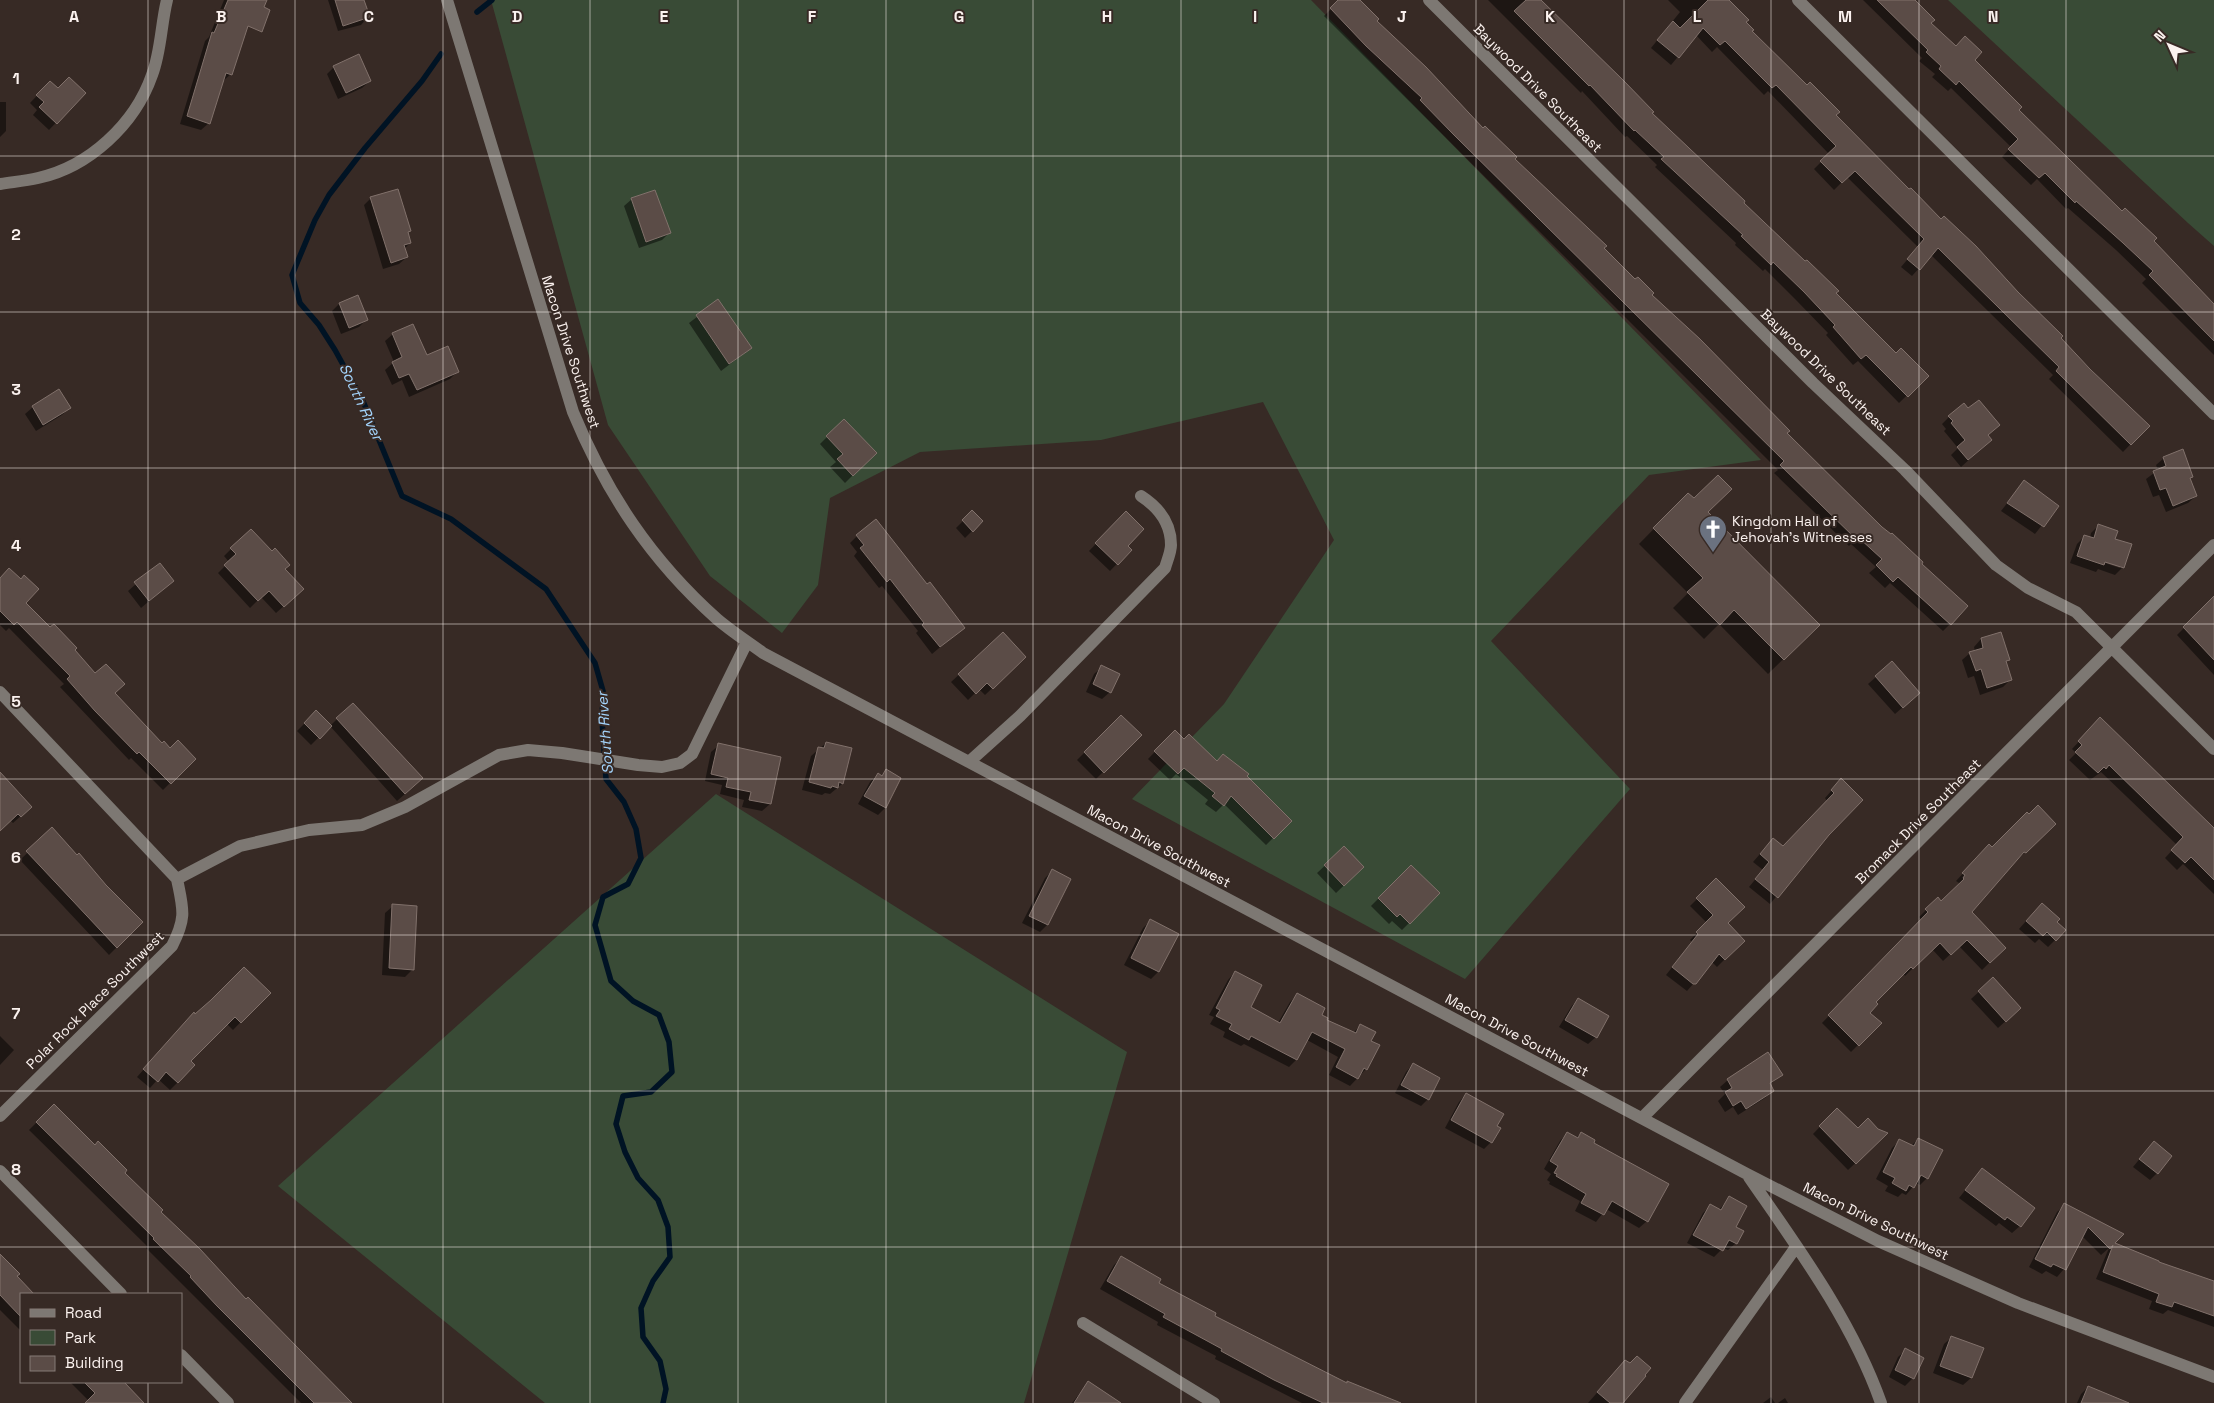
<svg xmlns="http://www.w3.org/2000/svg" width="2214" height="1403" font-family="'Space Grotesk',sans-serif">
	<style>
		.green { fill: #394b36 }
		.shadow { fill: #0007; fill-rule: evenodd }
		.lines { fill: none; stroke-linecap: round; stroke-linejoin: round }
		.stream { stroke: #001324; stroke-width: 5.5 }
		.building { fill: #5b4c47; stroke: #81716b }
		.minor { stroke: #7d7873; stroke-width: 12 }
		.grid { fill: none; stroke: #fbf2ef; stroke-width: 1; stroke-opacity: 0.55 }
		.labels { text-anchor: middle; stroke-width: 4; stroke-linejoin: round; paint-order: stroke }
		.street-label { font-size: 14px; fill: #fbf2ef; stroke: #372a25 }
		.poi-label { font-size: 14px; fill: #fbf2ef; stroke: #372a25; text-anchor: start }
		.water-label { font-size: 15px; font-style: italic; fill: #a3d3fb; stroke: #372a25 }
		.grid-label { font-size: 16px; text-anchor: middle; font-weight: bold; fill: #fbf2ef; stroke: #372a25; stroke-width: 4; stroke-linejoin: round; paint-order: stroke }
	</style>
	<rect width="100%" height="100%" fill="#372a25"/>
	<path class="green" d="M491 0H1311L1761 460 1649 475 1491 641 1630 789 1465 979 1132 799 1224 704 1334 540 1263 402 1101 440 920 452 830 498 818 585 782 633 710 576 608 425Z
		M1948 0H2214V246L2188 223Z
		M716 794 1127 1052 1024 1403H545L278 1186Z"/>
	<path class="shadow" d="M224 0H262L232 27 231 74 222 82 209 123 201 130 180 124 205 41 209 37Z
		M328 0H363L368 17 361 25 338 31Z
		M1340 0H1359L1375 21 1785 433 1950 624 1943 631 1890 583 1885 588 1869 573 1876 567 1851 544 1849 546 1774 473 1778 470 1324 16Z
		M1488 0H1541L1651 113 1896 355 1927 376 1899 403 1858 361 1853 365 1826 335 1828 333 1796 300 1765 269 1763 271 1735 245 1736 243 1655 167 1657 165 1627 136 1625 137 1582 91 1581 93Z
		M1668 0H1724L1745 22 1750 31 2148 426 2123 452 2049 379 2053 375 1931 255 1912 276 1901 267 1918 247 1847 177 1834 190 1814 169 1829 154 1768 91 1764 95 1717 47 1712 52 1696 35 1671 65 1651 48 1680 12Z
		M1863 0H1913L1930 23 1956 48 1973 60 2017 110 2152 241 2214 305V355L2142 283 2146 279 2116 250 2068 208 2066 209 2037 179 2031 185 2002 157 2011 147 1951 88 1948 91 1932 77 1935 74 1919 61 1922 58Z
		M334 67 370 81 362 88 338 99 327 74Z
		M50 82 58 90 84 93 49 130 33 115 37 110 30 103Z
		M0 102H6V131L0 137Z
		M371 198 409 231 407 233 410 243 404 249 407 257 399 264 383 269 364 205Z
		M632 199 669 233 662 240 639 248 624 206Z
		M357 297 367 319 359 327 341 334 332 311 339 304Z
		M718 301 751 348 721 371 689 323Z
		M393 334 426 357 458 371 450 379 409 397 402 380 392 385 385 370 394 362 385 341Z
		M59 391 69 408 62 415 36 431 25 414 33 407Z
		M1949 417 1987 436 1991 440 1961 467 1951 455 1958 448 1944 431 1946 429 1942 424Z
		M844 420 875 453 845 483 830 467 836 462 820 444Z
		M2164 458 2189 479 2196 496 2188 503 2166 512 2159 495 2153 497 2146 479 2158 470 2156 465Z
		M2024 482 2057 506 2035 534 2001 511Z
		M1688 494 1818 625 1768 674 1719 624 1704 639 1673 608 1688 593 1639 544Z
		M972 512 982 521 965 538 956 528Z
		M1126 513V546L1130 550 1110 571 1089 551Z
		M2099 525 2113 539 2123 567 2115 575 2098 569 2096 572 2070 563 2077 544 2085 536 2090 538 2091 533ZM2100 559 2120 566V568L2099 561Z
		M857 536 927 585 963 628 932 654 916 633 918 631 882 586 879 588 854 556 857 552 850 543Z
		M231 549 283 569 295 596 276 613 261 597 250 608 218 573 229 562 224 556Z
		M159 564 173 581 141 608 128 591Z
		M0 579 73 650 162 744 194 759 163 790 131 758 129 760 60 687 64 684 9 628 6 631 0 625Z
		M2214 598V675L2177 635Z
		M2000 633 2008 659 2005 663 2010 680 2003 687 1980 695 1974 676 1968 678 1962 660 1970 653 1975 651 1974 647 1981 639Z
		M1003 634 1025 657 985 695 979 689 968 700 951 682Z
		M1892 663 1911 700 1895 714 1868 684Z
		M1102 667 1110 692 1102 699 1086 692 1094 674Z
		M316 712 330 726 337 719 414 786 397 801 330 726 311 745 297 731Z
		M1121 716 1140 735 1096 779 1077 760Z
		M2100 719 2214 829V894L2183 864 2177 870 2165 858 2177 845 2101 772 2090 780 2069 760 2076 753 2072 749Z
		M1175 731 1216 762 1246 776 1290 821 1266 845 1224 804 1216 812 1205 804 1208 800 1176 774 1170 780 1148 759Z
		M826 743 850 749 842 784 830 794 825 793 822 795 802 790 811 756Z
		M719 745 770 804 762 811 742 807 744 800 720 794 722 785 705 781 711 752Z
		M886 771 900 778 885 808 878 815 858 804 870 782 878 774 881 776Z
		M0 774 23 814 13 823 10 820 0 830Z
		M1841 780 1828 834 1770 904 1749 887 1763 870 1753 862 1773 839 1783 848 1827 801 1825 798Z
		M2054 824 2017 860 2016 859 1970 912 1997 955 1982 970 1959 946 1943 961 1932 949 1905 976 1903 973 1875 1002 1869 1013 1880 1023 1851 1052 1822 1023 1922 920 1919 917 1926 910 1941 903 1958 887 1959 883 1956 881 1982 853Z
		M52 829 142 922 109 955 20 860Z
		M1344 848 1363 867 1336 893 1317 873Z
		M1411 866 1439 893 1402 930 1392 921 1389 924 1371 906Z
		M1052 871 1070 880 1047 925 1040 932 1022 923 1045 878Z
		M1716 880 1726 923 1743 941 1717 967 1712 962 1687 991 1666 975 1692 942 1690 940 1707 923 1690 906Z
		M393 906 413 969 405 977 382 975 385 913Z
		M2034 912 2056 922 2055 940 2048 947 2039 939 2035 943 2019 929Z
		M1150 921 1158 972 1151 979 1124 965 1143 928Z
		M1235 972 1249 1008 1278 1023 1290 1002 1297 995 1325 1021 1353 1033 1360 1026 1366 1069 1350 1086 1329 1075 1338 1057 1307 1040 1296 1060 1289 1067 1244 1044 1241 1046 1223 1037 1225 1032 1210 1024 1214 1017 1209 1015 1228 980Z
		M1993 979 2020 1008 1998 1028 1971 999Z
		M269 993 233 1030 227 1024 189 1061 178 1082 170 1090 158 1079 150 1088 137 1077 187 1021 195 1015Z
		M1578 999 1596 1037 1588 1044 1559 1027 1571 1007Z
		M0 1036 14 1050 0 1065Z
		M1768 1054 1781 1075 1769 1085 1773 1090 1765 1098 1738 1115 1733 1107 1725 1112 1718 1101 1725 1094 1720 1087 1728 1080Z
		M1413 1064 1428 1099 1421 1106 1395 1093 1406 1072Z
		M1466 1094 1496 1127 1491 1142 1484 1149 1445 1128 1459 1102Z
		M54 1105 123 1173 159 1212 350 1403H301L146 1248 147 1246 29 1130Z
		M1837 1109 1858 1130H1878L1886 1134 1848 1170 1813 1134Z
		M1567 1133 1576 1138 1581 1134 1592 1143 1647 1221 1639 1228 1606 1209 1596 1222 1575 1211 1580 1201 1549 1184 1550 1182 1547 1180 1551 1174 1544 1169 1560 1141Z
		M1918 1139 1927 1178 1920 1185 1916 1183 1906 1195 1902 1193 1898 1197 1885 1191 1888 1186 1876 1179 1892 1148 1900 1140 1911 1146Z
		M2147 1150 2157 1173 2150 1180 2133 1167Z
		M1982 1169 2020 1226 2012 1233 1999 1223 1996 1226 1959 1198Z
		M1729 1198 1736 1243 1728 1250 1723 1248 1714 1257 1687 1243 1703 1213 1710 1206 1719 1210Z
		M2065 1205 2113 1243 2214 1286V1327L2168 1310 2163 1314 2149 1309 2152 1301 2096 1279 2109 1248 2101 1255 2082 1236 2064 1269 2057 1277 2046 1271 2042 1274 2029 1267 2057 1212Z
		M0 1257 33 1294H21V1331L0 1310Z
		M1121 1258 1157 1283 1213 1317 1346 1384 1348 1382 1401 1403H1302L1215 1359 1216 1356 1157 1325 1158 1322 1100 1289 1114 1265Z
		M1952 1337 1982 1349 1971 1378 1963 1385 1933 1373 1944 1344Z
		M1906 1350 1913 1378 1905 1386 1889 1377 1898 1357Z
		M1618 1369 1621 1403H1588Z
		M70 1382H122L143 1403H87L89 1401Z
		M1088 1383 1118 1403H1072Z
		M2088 1387 2108 1403H2077L2081 1394Z
		M1771 1397 1775 1403H1763Z
		M1785 1398 1788 1403H1778Z"/>
	<g class="lines">
		<path class="stream" d="M477 12 492 0
			M441 54 422 81 365 148 329 195 315 220 292 275 300 303 319 325 335 350 363 401 402 496 451 519 546 589 595 663 603 691 602 720 606 779 624 802 636 829 641 858 628 884 603 897 595 925 611 981 633 1001 659 1015 669 1042 672 1072 651 1092 623 1096 616 1124 625 1152 638 1178 658 1200 668 1227 670 1257 653 1281 641 1308 643 1337 660 1361 666 1389 663 1403"/>
	</g>
	<path class="building" d="M228 0H267L264 7 270 10 262 32 248 26 232 75 226 73 210 124 187 116 212 32 214 33Z
		M335 0H364L370 17 343 26Z
		M1338 0H1360L1379 19 1377 21 1426 67 1483 128 1485 126 1517 157 1515 159 1607 246 1604 248 1635 279 1638 277 1654 293 1652 295 1700 339 1790 431 1787 433 1882 527 1891 534 1892 533 1923 562 1922 564 1968 606 1951 625 1898 577 1893 582 1876 565 1882 559 1859 538 1857 540 1780 465 1784 461 1454 135 1420 100 1422 98 1366 46 1330 8Z
		M1526 0H1541L1623 80 1654 112 1652 113 1745 201 1744 203 1805 261 1807 260 1839 291 1836 293 1896 353 1901 348 1929 376 1908 397 1866 355 1861 359 1833 327 1835 325 1804 292 1773 262 1771 265 1741 236 1743 235 1661 159 1664 157 1635 130 1634 131 1590 85 1589 86 1514 11Z
		M1708 0H1729L1749 20 1746 22 1754 30 1752 31 1807 85 1810 82 1840 112 1836 115 1909 189 1911 188 1941 219 1944 216 1976 246 2018 292 2063 336 2061 338 2090 369 2150 426 2131 445 2056 371 2059 367 1938 248 1920 270 1907 259 1924 239 1855 171 1842 183 1820 161 1836 146 1776 85 1772 88 1725 41 1720 45 1703 28 1679 58 1657 40 1673 21 1680 28Z
		M1877 0H1915L1935 20 1931 23 1956 46 1965 36 1982 52 1975 60 2022 107 2019 110 2122 211 2125 208 2157 238 2154 241 2214 304V341L2149 275 2153 271 2123 243 2076 201 2075 203 2045 173 2039 178 2008 149 2018 139 1959 81 1956 85 1939 69 1941 66 1926 52 1928 50Z
		M359 54 371 81 346 93 333 66Z
		M69 77 86 93 57 124 39 107 44 102 36 95 50 81 58 88Z
		M398 189 411 231 408 232 411 243 404 245 408 257 391 263 370 197Z
		M655 190 671 233 646 242 631 198Z
		M358 295 368 320 349 328 339 303Z
		M718 299 752 348 729 364 696 315Z
		M413 324 427 355 448 346 459 372 417 390 409 374 399 378 392 362 402 357 392 333Z
		M59 389 71 408 43 425 32 406Z
		M1979 400 2000 425 1988 435 1992 440 1968 460 1957 447 1965 440 1951 423 1953 421 1948 416 1964 403 1968 408Z
		M844 419 877 453 853 476 837 459 843 454 826 436Z
		M2183 449 2193 477 2190 478 2197 496 2173 506 2166 488 2160 490 2153 471 2166 466 2163 457Z
		M1718 475 1732 489 1708 512 1820 625 1784 660 1734 610 1720 625 1687 592 1703 578 1653 528 1688 493 1694 498Z
		M2024 480 2059 506 2044 527 2007 503Z
		M972 510 983 521 973 532 962 520Z
		M1126 511 1144 529 1128 546 1132 550 1118 565 1095 543Z
		M876 519 927 584 930 582 965 628 940 647 922 625 924 623 890 579 887 582 860 548 864 545 856 535Z
		M2098 524 2118 531 2115 539 2132 544 2124 568 2105 562 2104 565 2077 556 2084 535 2094 538Z
		M251 529 272 551 275 548 290 565 285 569 304 589 284 607 269 591 258 601 224 565 236 554 230 548Z
		M160 563 174 581 149 601 134 582Z
		M9 568 21 579 24 575 39 589 26 603 50 627 54 624 77 648 75 650 95 673 106 664 125 684 115 693 162 743 164 741 170 748 178 740 196 759 171 784 139 752 137 754 95 711 67 679 70 676 17 622 14 625 0 611V578Z
		M2214 596V660L2183 627Z
		M1003 632 1026 657 993 689 987 683 976 694 958 674Z
		M2001 632 2010 660 2006 661 2012 680 1987 688 1981 669 1976 671 1969 652 1983 648 1981 638Z
		M1892 661 1920 693 1903 708 1875 676Z
		M1101 665 1120 674 1111 693 1093 684Z
		M353 703 423 778 405 794 336 718Z
		M316 710 332 726 320 739 304 723Z
		M1121 715 1142 735 1104 773 1084 752Z
		M2100 717 2214 828V880L2191 857 2185 863 2171 850 2183 837 2109 765 2106 769 2104 767 2098 773 2075 752 2082 745 2078 741Z
		M1175 730 1184 739 1189 734 1217 761 1223 754 1249 774 1247 776 1292 821 1274 839 1231 796 1224 806 1212 796 1215 793 1184 768 1178 774 1154 751Z
		M826 742 852 748 843 784 839 782 838 788 832 786 831 788 809 782 818 747 824 748Z
		M718 743 781 757 771 804 749 800 751 792 726 787 728 778 711 774Z
		M886 769 901 778 886 808 864 796 878 773 882 776Z
		M0 772 32 807 21 817 18 814 0 831Z
		M1841 778 1863 800 1829 835 1778 898 1755 879 1769 862 1760 854 1773 838 1783 846 1834 793 1831 790Z
		M2038 805 2056 824 2026 853 2024 852 1972 912 2006 948 1990 963 1967 940 1951 955 1940 943 1913 969 1911 967 1876 1002 1878 1004 1870 1013 1882 1023 1859 1046 1828 1015 1928 912 1925 909 1938 897 1941 901 1964 879 1963 878 1965 875 1962 873 1989 844 1992 847 2027 812 2029 814Z
		M52 827 77 855 79 853 106 885 143 922 117 948 26 851Z
		M1344 846 1364 867 1344 886 1324 865Z
		M1411 865 1440 893 1410 924 1400 914 1397 917 1378 898Z
		M1052 869 1071 879 1048 925 1029 916Z
		M1716 878 1745 907 1728 923 1745 941 1725 960 1719 954 1696 984H1693L1672 967 1698 934 1696 932 1713 915 1696 898Z
		M2042 903 2060 919 2057 922 2066 930 2056 941 2047 932 2043 936 2026 921Z
		M392 904 417 906 414 970 389 968Z
		M1150 919 1179 934 1159 972 1131 958Z
		M244 967 271 993 241 1023 235 1017 191 1061 195 1065 178 1083 166 1072 158 1082 143 1069 194 1012 195 1014 211 1000Z
		M1235 971 1262 985 1251 1007 1280 1023 1297 993 1325 1008 1322 1015 1328 1018 1327 1020 1356 1033 1360 1024 1376 1032 1371 1041 1380 1045 1367 1070 1364 1068 1358 1079 1336 1067 1345 1049 1312 1032 1297 1060 1251 1036 1249 1040 1229 1029 1232 1024 1216 1016 1220 1010 1216 1008Z
		M1993 977 2021 1008 2006 1022 1978 991Z
		M1578 998 1609 1016 1597 1038 1565 1020Z
		M1768 1052 1783 1075 1770 1083 1774 1091 1746 1109 1741 1101 1733 1106 1725 1092 1732 1088 1727 1079Z
		M1413 1063 1440 1078 1429 1100 1401 1085Z
		M1466 1093 1504 1114 1497 1126 1501 1128 1492 1143 1451 1120Z
		M54 1104 95 1145 98 1141 127 1170 125 1173 163 1210 161 1212 200 1249 246 1299 248 1297 352 1403H314L217 1306 190 1277 191 1276 153 1239 154 1238 36 1122Z
		M1837 1108 1858 1128 1868 1118 1878 1129 1888 1133 1856 1164 1819 1126Z
		M1567 1132 1578 1138 1581 1132 1595 1140 1594 1143 1669 1184 1648 1222 1612 1201 1604 1215 1581 1203 1586 1194 1556 1176 1557 1174 1554 1173 1558 1166 1550 1161Z
		M1918 1138 1943 1150 1928 1179 1921 1175 1914 1188 1909 1185 1906 1191 1892 1183 1895 1178 1883 1172 1899 1139 1914 1146Z
		M2154 1141 2172 1156 2158 1174 2139 1159Z
		M1982 1168 2035 1208 2021 1227 2007 1217 2005 1220 1965 1190Z
		M1729 1196 1747 1206 1736 1227 1744 1231 1737 1244 1729 1240 1723 1251 1693 1235 1710 1204 1721 1210Z
		M2064 1203 2124 1234 2115 1243 2159 1261V1262L2214 1281V1316L2174 1302 2172 1307 2156 1302 2159 1294 2103 1272 2113 1245 2110 1249 2088 1227 2066 1270 2053 1264 2051 1267 2035 1259Z
		M0 1254 20 1274 17 1276 34 1294H21V1317L0 1295Z
		M1121 1256 1161 1279 1159 1283 1216 1313 1215 1316 1347 1383V1381L1401 1403H1323L1274 1380 1221 1351 1222 1349 1163 1317 1165 1314 1107 1281Z
		M1951 1336 1984 1348 1972 1378 1940 1366Z
		M1905 1348 1924 1358 1914 1379 1895 1370Z
		M1637 1356 1651 1368 1645 1375 1646 1376 1623 1403H1610L1597 1392 1625 1360 1630 1363Z
		M1088 1381 1121 1403H1074Z
		M84 1382H124L144 1403H85L95 1393Z
		M2088 1386 2129 1403H2081Z"/>
	<g class="lines">
		<path class="minor" d="M447 0 573 412C607 494 651 560 717 619 731 631 748 642 763 653L1747 1174 1878 1241 2018 1303 2214 1377
			M1429 0 1813 383 1905 470 1996 565 2028 588 2076 612 2214 749
			M1798 0 2214 414
			M0 184C12 182 25 181 38 178 89 167 135 124 152 75 161 52 161 24 167 0
			M0 692 177 879C183 909 187 917 172 946L0 1116
			M969 762 1020 716 1165 568C1167 561 1171 552 1171 545 1171 522 1158 507 1141 496
			M177 879 240 846 309 830 362 825 405 807 499 755 528 750 562 753 638 765 662 767 680 763 692 754 747 642
			M1642 1118 2214 545
			M0 1171 121 1294
			M1749 1177C1798 1248 1852 1321 1881 1403
			M1083 1323 1214 1403
			M181 1355 228 1403
			M1685 1403 1796 1247"/>
	</g>
	<path class="grid" d="M148 0V1294M295 0V1403M443 0V1403M590 0V1403M738 0V1403M886 0V1403M1033 0V1403M1181 0V1403M1328 0V1403M1476 0V1403M1624 0V1403M1771 0V1403M1919 0V1403M2066 0V1403M0 156H2214M0 312H2214M0 468H2214M0 624H2214M0 779H2214M0 935H2214M0 1091H2214M0 1247H2214M148 1382V1403"/>
	<defs>
		<g id="church-pin" transform="scale(1.4375)"><path d="M0 17L-7.5 6A9.5 9.5 0 1 1 7.5 6Z" fill="#6b7280" stroke="#372a25"/><path d="M-1.2-6h2.4v3.5h3.3v2.4h-3.3V6h-2.4V-.1h-3.3v-2.4h3.3Z" fill="#fff"/></g>
	</defs>
	<g fill-rule="evenodd">
		<use href="#church-pin" x="1713" y="529"/>
	</g>
	<g class="labels">
		<g class="street-label">
			<text transform="translate(1538 88) rotate(45)" y="5">Baywood Drive Southeast</text>
			<text transform="translate(571 352) rotate(72)" y="5">Macon Drive Southwest</text>
			<text transform="translate(1826 372) rotate(44)" y="5">Baywood Drive Southeast</text>
			<text transform="translate(1918 821) rotate(-45)" y="5">Bromack Drive Southeast</text>
			<text transform="translate(1159 846) rotate(28)" y="5">Macon Drive Southwest</text>
			<text transform="translate(95 1000) rotate(-45)" y="5">Polar Rock Place Southwest</text>
			<text transform="translate(1517 1035) rotate(28)" y="5">Macon Drive Southwest</text>
			<text transform="translate(1876 1221) rotate(26)" y="5">Macon Drive Southwest</text>
		</g>
		<g class="poi-label">
			<text x="1732" y="526">Kingdom Hall of<tspan x="1732" dy="16">Jehovah’s Witnesses</tspan></text>
		</g>
		<g class="water-label">
			<text transform="translate(361 402) rotate(65)" y="5">South River</text>
			<text transform="translate(605 733) rotate(-94)" y="5">South River</text>
		</g>
	</g>
	<g class="grid-label">
		<text x="74" y="22">A</text>
		<text x="221" y="22">B</text>
		<text x="369" y="22">C</text>
		<text x="517" y="22">D</text>
		<text x="664" y="22">E</text>
		<text x="812" y="22">F</text>
		<text x="959" y="22">G</text>
		<text x="1107" y="22">H</text>
		<text x="1255" y="22">I</text>
		<text x="1402" y="22">J</text>
		<text x="1550" y="22">K</text>
		<text x="1697" y="22">L</text>
		<text x="1845" y="22">M</text>
		<text x="1993" y="22">N</text>
		<text x="16" y="84">1</text>
		<text x="16" y="240">2</text>
		<text x="16" y="395">3</text>
		<text x="16" y="551">4</text>
		<text x="16" y="707">5</text>
		<text x="16" y="863">6</text>
		<text x="16" y="1019">7</text>
		<text x="16" y="1175">8</text>
	</g>
	<rect x="20" y="1293" width="162" height="90" fill="#372a25" stroke="#857a76"/>
	<rect x="30" y="1309" width="25" height="8" fill="#7d7873" stroke="#857a76"/>
	<text x="65" y="1318" font-size="15" fill="#fbf2ef">Road</text>
	<rect x="30" y="1330" width="25" height="15" fill="#394b36" stroke="#857a76"/>
	<text x="65" y="1343" font-size="15" fill="#fbf2ef">Park</text>
	<rect x="30" y="1356" width="25" height="15" fill="#5b4c47" stroke="#857a76"/>
	<text x="65" y="1368" font-size="15" fill="#fbf2ef">Building</text>
	<g transform="translate(2169 45) rotate(314)" stroke="#372a25" stroke-width="4" paint-order="stroke">
	<path d="M0-4L9 19L0 12L-9 19Z" fill="#fbf2ef"/>
	<text y="-8" font-size="14" font-weight="bold" text-anchor="middle" fill="#fbf2ef">N</text>
	</g>
</svg>
